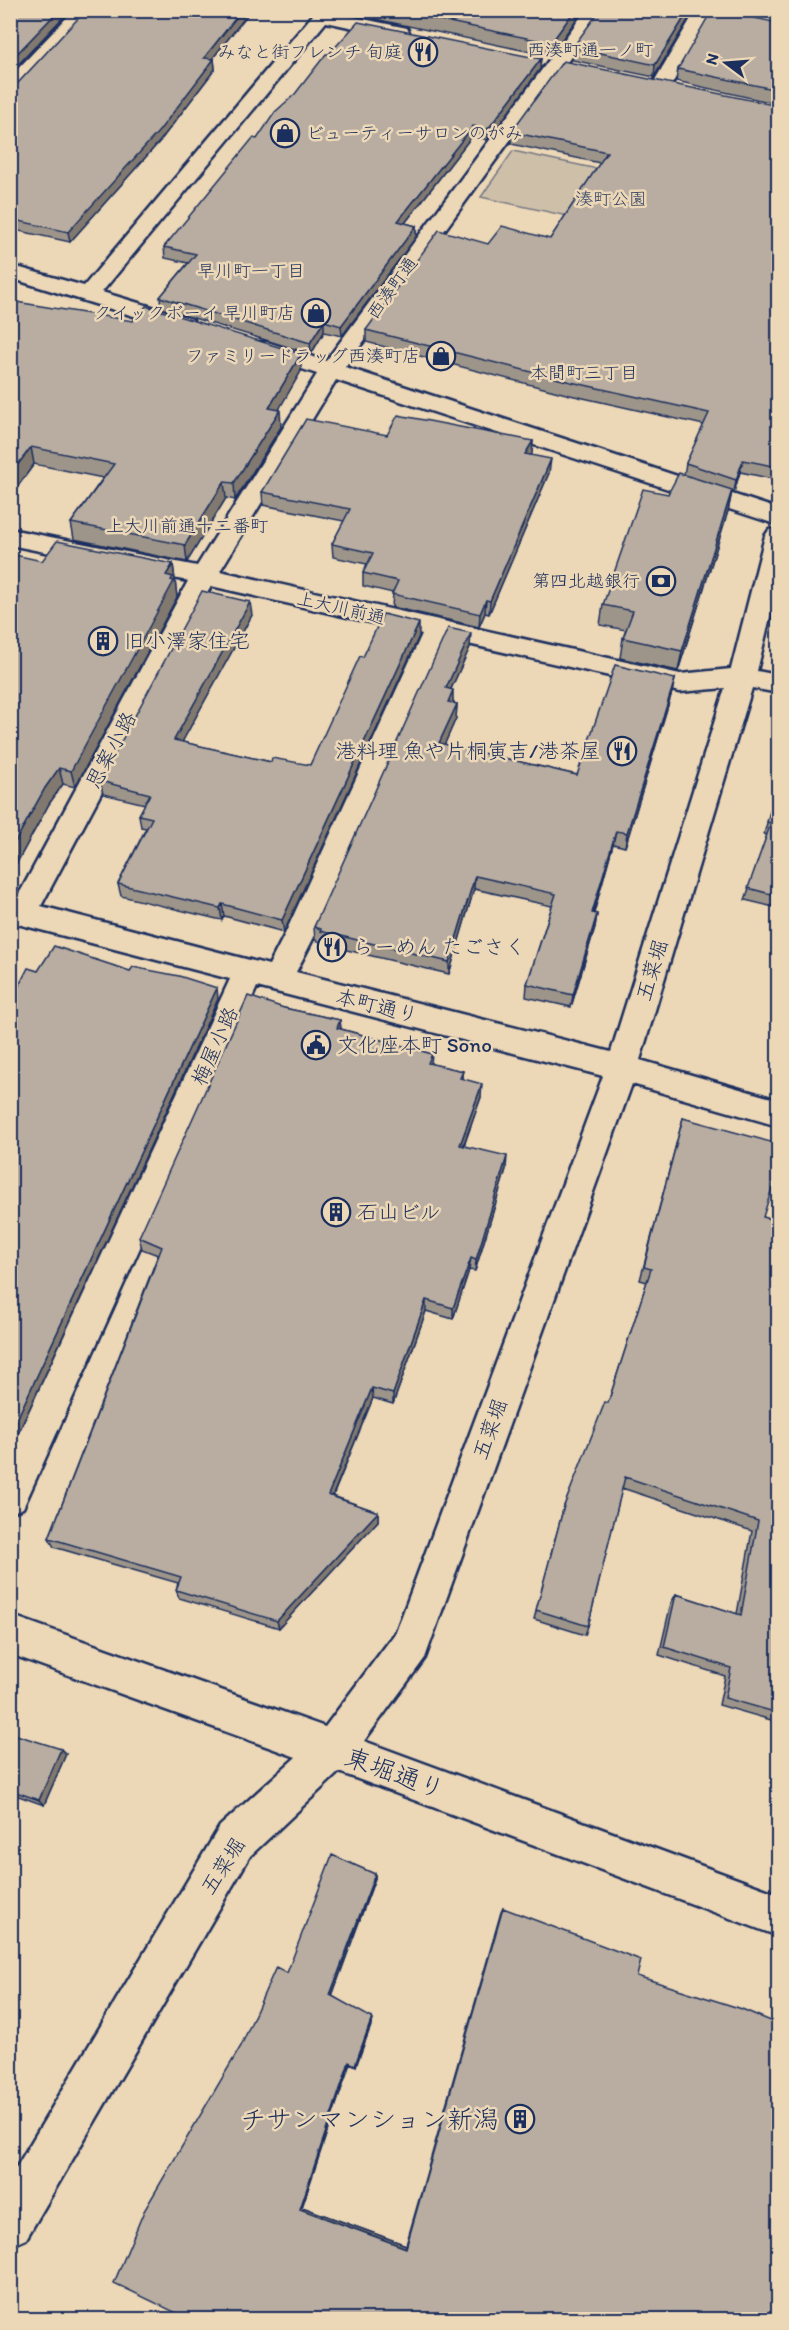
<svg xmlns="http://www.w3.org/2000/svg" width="789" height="2330" font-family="Itim,'Klee One',sans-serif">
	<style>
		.green { fill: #cebfa9; stroke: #747784; stroke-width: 1.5 }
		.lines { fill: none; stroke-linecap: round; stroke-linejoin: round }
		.minor-casing { stroke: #1b2f5e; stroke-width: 5 }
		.minor { fill: #ecd7b6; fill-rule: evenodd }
		.wall { fill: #9e958a; stroke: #1b2f5e; stroke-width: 1.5 }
		.shaded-wall { fill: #817970; stroke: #1b2f5e; stroke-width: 1.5 }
		.building { fill: #b8ada0; stroke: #1b2f5e; stroke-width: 1.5 }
		.labels { text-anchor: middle; stroke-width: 5; stroke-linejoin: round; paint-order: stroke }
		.far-neighbourhood-label { font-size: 18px; fill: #1b2f5e; stroke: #ecd7b6 }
		.far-poi-label { font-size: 18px; fill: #1b2f5e; stroke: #ecd7b6; text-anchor: end }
		.far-park-label { font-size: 18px; fill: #364569; stroke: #ecd7b6 }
		.far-street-label { font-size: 18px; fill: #1b2f5e; stroke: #ecd7b6 }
		.poi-label { font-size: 21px; fill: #1b2f5e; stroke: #ecd7b6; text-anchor: start }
		.street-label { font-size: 21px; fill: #1b2f5e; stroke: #ecd7b6 }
		.near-street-label { font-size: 26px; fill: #1b2f5e; stroke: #ecd7b6 }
		.near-poi-label { font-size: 26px; fill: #1b2f5e; stroke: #ecd7b6; text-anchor: end }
	</style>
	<rect width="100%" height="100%" fill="#ecd7b6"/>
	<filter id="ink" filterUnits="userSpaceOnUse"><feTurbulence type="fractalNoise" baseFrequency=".0167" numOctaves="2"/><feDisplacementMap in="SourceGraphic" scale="12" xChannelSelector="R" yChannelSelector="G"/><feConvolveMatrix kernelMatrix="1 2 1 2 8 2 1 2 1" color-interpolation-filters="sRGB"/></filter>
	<g filter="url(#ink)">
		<path class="green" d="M513 151 668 184 640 232 481 197Z"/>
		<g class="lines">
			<g class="minor-casing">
				<path id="minor" d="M74 10H94L17 93 10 95V77Z
					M317 10H336L334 13 407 28 409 32 400 38 326 22 102 292 192 319 195 324 192 329H176L10 278V265L84 286Z
					M586 10H605L345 367 778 509V525L336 380 220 571 680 674 731 669 765 536 769 530 778 528V584L757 671 778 675V693L752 688 640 1060 778 1100V1126L632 1084 430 1644 425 1658 364 1741 778 1894V1936L339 1772 250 1856 26 2239 10 2246V2178L220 1826 296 1757 10 1654V1615L325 1727 396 1632 603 1076 257 987 23 1508 10 1513V1453L230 979 10 922V899L15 900 23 887 188 581 10 545V529L197 566 317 374 251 352 248 347 251 342H267L326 361ZM211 586 422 634 285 934 269 965 41 906ZM446 639 680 692 725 688 611 1052 296 972 315 935Z
					M696 10H715L669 89H655L652 85Z"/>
			</g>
			<use href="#minor" class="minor"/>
		</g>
		<path class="wall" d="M251 10 212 59H214L215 69 160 141 70 242 10 229V86Z
			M375 10H583L550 56 375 19Z
			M694 10 654 77 572 60 573 47Z
			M735 10H778V19Z
			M778 23V104L676 81 678 69Z
			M540 69 488 140 472 136 405 223 416 226V237L342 336 324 332 311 354 161 308 160 297 188 263 165 258 164 247 257 139Z
			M778 106V480L740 472 734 492H732L728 511 678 671 620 658 623 638 626 630 600 625 603 605 668 494 684 475 686 463 704 425 570 395 366 342V330L488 244 550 239 600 163 511 144V132Z
			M10 301 301 371 278 410 281 427 235 500 226 498 187 562 74 539 71 523 103 478 34 464 10 497Z
			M387 435 533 441 531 455 549 473 489 614 485 613 479 627 392 607 393 593 363 586V573L367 564 333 557 332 544 344 521 263 505 262 492Z
			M42 561 173 564 177 597 75 787 63 784 49 804 14 868 10 867V562Z
			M252 615 182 742 271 762 310 765 363 657 419 636 284 932 224 916 222 920 217 919 121 896 118 884 146 828 141 827 139 815 145 804 103 794 100 781Z
			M470 647 451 689 453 703 457 704 456 718 444 745 577 775 675 679 672 692 625 847 613 844 594 913 597 914 595 927 571 1007 526 997 527 984 552 906 474 889 449 974 321 944V942L315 940 314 927Z
			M778 783V908L745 900 767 835 764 834Z
			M284 1008 340 1020 341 1029 432 1054 431 1064 463 1071 462 1079 481 1097 464 1146 506 1169 475 1271 469 1270 453 1319 426 1311 393 1404 373 1398 333 1496 378 1512V1521L279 1628 179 1598 176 1590 178 1583 54 1547 49 1538 158 1255 142 1249 139 1237Z
			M778 1062V1073H776Z
			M683 1118 763 1217 778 1221V1722L719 1705 725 1676 659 1655 671 1603 676 1594 737 1614 752 1531 622 1488 588 1626 585 1635 534 1619 564 1506 608 1403 647 1282 640 1280Z
			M10 1733 66 1754 44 1805 10 1793Z
			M778 1785V1801L776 1800Z
			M375 1874V1878L332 1996 373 2020 356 2066 350 2063 302 2207 406 2245 501 1912 503 1908 637 1976 778 2319H184L287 1973Z"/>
		<path class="shaded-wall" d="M59 10H70L10 73V61Z
			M242 10H251L205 68 204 58Z
			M575 10H583L550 56 551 43Z
			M689 10H694L654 77 655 65Z
			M214 59 215 69 160 141 70 242 68 232Z
			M541 59 540 69 488 140V129Z
			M473 126 472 136 398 232V221Z
			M416 226V237L342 336 341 326Z
			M324 321V332L311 354 310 343Z
			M301 354V371L270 425 269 408Z
			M280 410 281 427 235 500 234 483Z
			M533 441 532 454 524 467 525 454Z
			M31 447 34 464 10 497V475Z
			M551 459 549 473 489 614 490 601Z
			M743 460 740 472 734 492 736 480Z
			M224 482 226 498 187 562 185 545Z
			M732 490 728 511 678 671 682 651Z
			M173 564 177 597 75 787 71 771 166 575Z
			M486 600 485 613 479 627 480 614Z
			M250 602 252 615 176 753 174 740Z
			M419 623V636L284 932 282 920Z
			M471 633 470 647 445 702 446 688Z
			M675 679 672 692 625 847 627 833Z
			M453 690V704L448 702Z
			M457 704 456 718 439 757V743Z
			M59 768 63 784 49 804 14 868 10 855V851L45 788Z
			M616 831 613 844 590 926 592 913Z
			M475 876 474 889 449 974V962Z
			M222 904 224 916 222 920 220 908Z
			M597 914 595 927 571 1007 573 995Z
			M217 988 218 999 10 1451V1434Z
			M340 1020 341 1033 337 1028Z
			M482 1084 481 1097 459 1157 460 1145Z
			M507 1156 506 1169 475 1271 476 1260Z
			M471 1258 469 1270 453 1319V1308Z
			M426 1300V1311L393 1404V1394Z
			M372 1388 373 1398 329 1504 328 1495Z
			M378 1512V1521L279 1628 277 1621Z
			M61 1749 66 1754 44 1805 39 1800Z
			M375 1874V1878L331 1998 330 1995Z
			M372 2018 373 2020 356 2066 355 2065Z
			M349 2062 350 2063 302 2207 406 2245V2248L300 2209Z"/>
		<path class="building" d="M10 10H59L10 61Z
			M86 10H242L204 58 214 59 159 131 68 232 10 219V86L17 84Z
			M391 10H575L551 43Z
			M600 10H689L655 65 573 47Z
			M712 10H718L778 23V90L678 69Z
			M358 22 541 59 488 129 473 126 398 221 416 226 341 326 324 321 310 343 160 297 196 254 164 247 253 138 257 139 275 112 295 94 326 54H329Z
			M563 61 778 106V467L743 460 736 480 686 463 709 413 571 382 366 330 439 230 488 244 502 226 550 239 607 152 511 132Z
			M10 301 133 321 146 306 301 354 269 408 280 410 234 483 224 482 185 545 71 523 114 464 31 447 10 475Z
			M398 415 533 441 525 454 551 459 490 601 486 600 480 614 392 594 398 581 363 573 373 553 332 544 350 509 262 492 306 419 387 435Z
			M679 473 732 490 682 651 623 638 633 611 603 605 643 489 668 494Z
			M57 541 173 564 166 575 173 577 171 580 174 581 71 771 59 768 45 788 10 851V562L15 555 42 561Z
			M202 591 250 602 174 740 271 762 272 758 310 765 360 656 363 657 383 614 419 623 282 920 222 904 220 908 215 907 118 884 152 818 139 815 150 794 100 781Z
			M448 628 471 633 446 688 453 690 448 702 457 704 439 743 577 775 615 665 675 679 627 833 616 831 592 913 597 914 573 995 527 984 556 894 475 876 449 962 320 931 321 929 314 927Z
			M778 783V896L748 888 771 823 767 822Z
			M54 946 130 971 133 967 179 976 217 988 10 1434V1003L28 968 38 971Z
			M248 996 284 1008 340 1020 337 1028 432 1054 428 1063 463 1071 460 1078 482 1084 460 1145 507 1156 476 1260 471 1258 453 1308 426 1300 393 1394 372 1388 328 1495 378 1512 277 1621 176 1590 181 1577 49 1538 162 1247 139 1237Z
			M683 1118 778 1144V1169L763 1217 778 1221V1713L725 1698 731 1668 664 1647 676 1594 741 1615 758 1521 625 1477 588 1626 536 1610 564 1506 605 1402 608 1403 651 1269 644 1267Z
			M10 1733 61 1749 39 1800 10 1790Z
			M332 1855 375 1874 330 1995 372 2018 355 2065 349 2062 300 2209 406 2248 503 1908 641 1960 637 1976 742 2009 778 2024V2319H184L185 2317 114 2283 144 2211 241 2046 276 1967 287 1973Z"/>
	</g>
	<defs>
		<g id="restaurant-ring" transform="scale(1.5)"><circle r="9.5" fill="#ecd7b6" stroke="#1b2f5e" stroke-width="1.5"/><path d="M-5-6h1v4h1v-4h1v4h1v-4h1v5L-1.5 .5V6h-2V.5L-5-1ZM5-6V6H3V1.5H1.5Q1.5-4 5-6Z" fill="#1b2f5e"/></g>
		<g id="shop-ring" transform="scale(1.5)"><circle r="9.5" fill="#ecd7b6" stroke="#1b2f5e" stroke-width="1.5"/><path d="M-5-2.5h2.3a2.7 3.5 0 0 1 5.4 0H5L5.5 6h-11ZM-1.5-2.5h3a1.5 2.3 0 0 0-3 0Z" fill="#1b2f5e"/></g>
		<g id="bank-ring" transform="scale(1.5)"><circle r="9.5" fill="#ecd7b6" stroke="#1b2f5e" stroke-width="1.5"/><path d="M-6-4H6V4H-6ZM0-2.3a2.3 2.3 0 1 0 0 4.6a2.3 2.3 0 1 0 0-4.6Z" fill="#1b2f5e"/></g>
		<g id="building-ring" transform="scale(1.5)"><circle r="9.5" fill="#ecd7b6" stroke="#1b2f5e" stroke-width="1.5"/><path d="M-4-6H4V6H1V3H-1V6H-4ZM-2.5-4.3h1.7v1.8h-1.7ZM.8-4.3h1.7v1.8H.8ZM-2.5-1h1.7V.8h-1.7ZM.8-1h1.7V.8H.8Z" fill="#1b2f5e"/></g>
		<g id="civic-ring" transform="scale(1.5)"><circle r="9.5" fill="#ecd7b6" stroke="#1b2f5e" stroke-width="1.5"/><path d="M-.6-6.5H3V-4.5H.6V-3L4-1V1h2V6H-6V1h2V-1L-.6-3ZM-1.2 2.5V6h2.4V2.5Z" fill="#1b2f5e"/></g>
	</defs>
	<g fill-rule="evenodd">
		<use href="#restaurant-ring" x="423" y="52"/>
		<use href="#shop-ring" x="285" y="133"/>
		<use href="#shop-ring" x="316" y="313"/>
		<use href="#shop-ring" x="441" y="356"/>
		<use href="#bank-ring" x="661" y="581"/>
		<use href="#building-ring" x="103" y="641"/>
		<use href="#restaurant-ring" x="622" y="751"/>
		<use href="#restaurant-ring" x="332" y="947"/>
		<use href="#civic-ring" x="316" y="1045"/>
		<use href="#building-ring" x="336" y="1212"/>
		<use href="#building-ring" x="520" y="2119"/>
	</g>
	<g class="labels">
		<g class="far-neighbourhood-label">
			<text x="590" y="56">西湊町通一ノ町</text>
			<text x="251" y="277">早川町一丁目</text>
			<text x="584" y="379">本間町三丁目</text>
			<text x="187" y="532">上大川前通十二番町</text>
		</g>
		<g class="far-poi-label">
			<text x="402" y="58">みなと街フレンチ 旬庭</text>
			<text x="306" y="139" text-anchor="start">ビューティーサロンのがみ</text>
			<text x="295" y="319">クイックボーイ 早川町店</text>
			<text x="420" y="362">ファミリードラッグ西湊町店</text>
			<text x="640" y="587">第四北越銀行</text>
		</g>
		<g class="far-park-label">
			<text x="611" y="205">湊町公園</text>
		</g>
		<g class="far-street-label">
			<text transform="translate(392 288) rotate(-54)" y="6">西湊町通</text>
			<text transform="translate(341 608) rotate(13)" y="6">上大川前通</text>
		</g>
		<g class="poi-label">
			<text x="124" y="648">旧小澤家住宅</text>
			<text x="601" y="758" text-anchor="end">港料理 魚や片桐寅吉/港茶屋</text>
			<text x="353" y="954">らーめん たごさく</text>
			<text x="337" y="1052">文化座本町 Sono</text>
			<text x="357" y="1219">石山ビル</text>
		</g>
		<g class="street-label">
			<text transform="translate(111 750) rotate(-62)" y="7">思案小路</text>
			<text transform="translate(652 970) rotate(-73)" y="7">五菜堀</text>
			<text transform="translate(377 1006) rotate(14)" y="7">本町通り</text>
			<text transform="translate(215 1046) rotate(-66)" y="7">梅屋小路</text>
			<text transform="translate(490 1429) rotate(-70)" y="7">五菜堀</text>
			<text transform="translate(223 1866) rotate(-57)" y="7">五菜堀</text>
		</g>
		<g class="near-street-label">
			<text transform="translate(395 1773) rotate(20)" y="9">東堀通り</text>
		</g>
		<g class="near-poi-label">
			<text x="499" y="2128">チサンマンション新潟</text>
		</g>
	</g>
	<rect width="789" height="2330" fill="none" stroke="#ecd7b6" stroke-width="36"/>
	<rect x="18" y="18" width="753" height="2294" fill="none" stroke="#1b2f5e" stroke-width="2" filter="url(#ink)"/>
	<g transform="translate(726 63) rotate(286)" stroke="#ecd7b6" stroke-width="4.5" paint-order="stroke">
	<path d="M0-4.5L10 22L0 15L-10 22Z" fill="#1b2f5e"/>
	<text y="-9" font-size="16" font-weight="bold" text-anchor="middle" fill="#1b2f5e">N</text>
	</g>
</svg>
